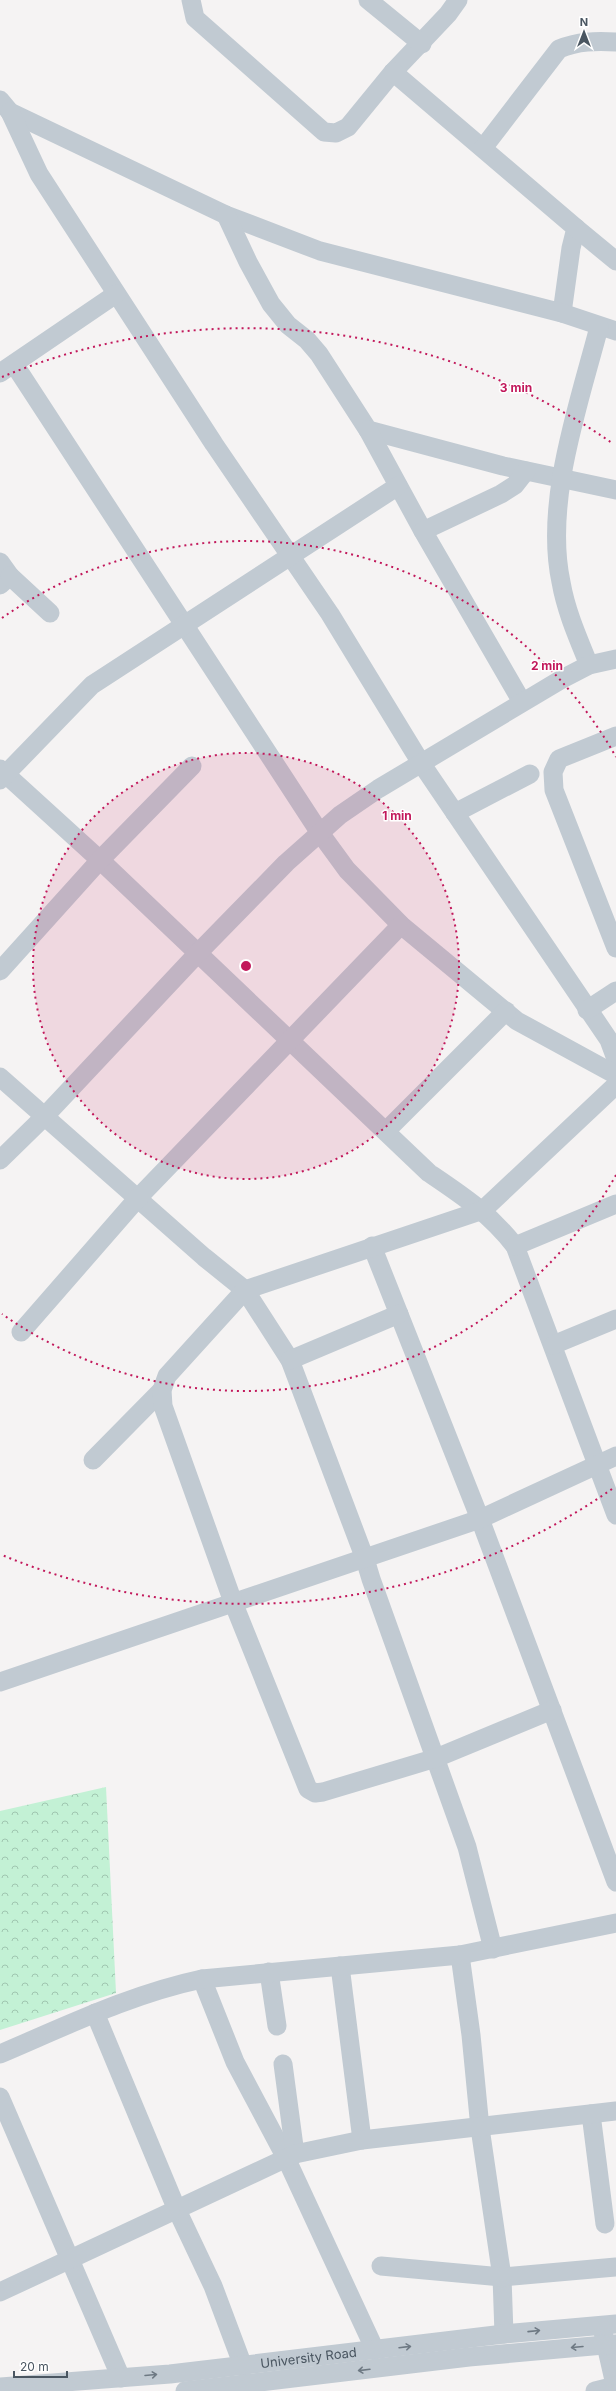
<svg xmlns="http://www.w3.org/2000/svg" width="616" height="2391" font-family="Inter,sans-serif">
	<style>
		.park { fill: url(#park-crowns) }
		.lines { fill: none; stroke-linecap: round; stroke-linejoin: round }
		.minor { stroke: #c1cad2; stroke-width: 19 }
		.oneway { stroke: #6e7983 }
		.ring { fill: none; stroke: #c2185b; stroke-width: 2; stroke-dasharray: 2 4 }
		.labels { text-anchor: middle; stroke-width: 3; stroke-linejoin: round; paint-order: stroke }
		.street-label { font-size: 13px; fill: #4a5661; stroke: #fff }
		.centre { fill: #c2185b; stroke: #fff; stroke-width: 2 }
		.ring-label { font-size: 12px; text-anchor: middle; font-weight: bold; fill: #c2185b; stroke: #fff; stroke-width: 3; stroke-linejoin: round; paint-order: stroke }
	</style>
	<defs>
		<pattern id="park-crowns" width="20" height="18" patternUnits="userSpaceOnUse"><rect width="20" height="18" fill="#c3f1d5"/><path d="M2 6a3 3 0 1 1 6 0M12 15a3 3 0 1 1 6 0" fill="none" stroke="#a0c6b0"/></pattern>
	</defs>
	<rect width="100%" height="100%" fill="#f5f3f3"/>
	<path class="park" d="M106 1787 116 1993 0 2030V1811Z"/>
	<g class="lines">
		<g class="minor">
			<path d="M191 0 195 18 324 132 336 133 348 127 393 72 448 14 458 0"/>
			<path d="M368 0 422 44"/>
			<path d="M393 72 576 228 571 248 562 313"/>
			<path d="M0 100 10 112 226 215 320 251 562 313 616 331"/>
			<path d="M10 112 39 174 214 444 330 614 421 763 609 1040 616 1059"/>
			<path d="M483 148 559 49C578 41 596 41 616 42"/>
			<path d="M226 215 248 262 271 304 288 325 307 340 319 354 368 430 503 466 616 490"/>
			<path d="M576 228 616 261"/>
			<path d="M14 364 320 833 347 870 401 925 517 1021 616 1075"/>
			<path d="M0 373 116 294"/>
			<path d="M368 430 423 531 522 702"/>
			<path d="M423 531 501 494 515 485 526 471"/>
			<path d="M0 562 10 576 0 585"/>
			<path d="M10 576 50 613"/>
			<path d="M589 665C578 638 566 611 561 582 544 502 579 404 599 327"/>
			<path d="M616 736 559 759 553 772 554 790 616 948"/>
			<path d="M0 769 100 860 429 1173C463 1196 489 1213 515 1246L616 1515"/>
			<path d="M0 780 92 685 398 486"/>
			<path d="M455 813 530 774"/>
			<path d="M0 971 100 860 192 766"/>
			<path d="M587 1010 616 991"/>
			<path d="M0 1077 204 1257 245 1290 290 1360 365 1559 371 1579 467 1847 493 1949"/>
			<path d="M386 1131 506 1011"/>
			<path d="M0 1160 44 1117 198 953 286 863 340 815 378 789 562 679 589 665 616 659"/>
			<path d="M372 1246 480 1519 616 1882"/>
			<path d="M515 1246 616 1204"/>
			<path d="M21 1332 137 1199 401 925"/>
			<path d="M553 1345 616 1319"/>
			<path d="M290 1360 399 1314"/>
			<path d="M93 1460 162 1390"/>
			<path d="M0 1682 480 1519 616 1456"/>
			<path d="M552 1710 436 1758 323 1792 315 1793 308 1789 233 1602 163 1406 162 1390 167 1376 245 1290 483 1210 616 1085"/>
			<path d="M460 1955 471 2035 480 2128 502 2277 504 2334"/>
			<path d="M340 1966 362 2140"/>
			<path d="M269 1972 277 2026"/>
			<path d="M202 1979 235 2062 286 2158 375 2350"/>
			<path d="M95 2013 177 2210 213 2286 243 2366"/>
			<path d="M0 2054C66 2026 131 1994 202 1979L460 1955 616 1923"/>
			<path d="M283 2064 295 2154"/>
			<path d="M0 2097 121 2378"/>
			<path d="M591 2114 605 2224"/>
			<path d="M381 2266 502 2277 616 2267"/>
			<path d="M0 2292 295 2154 362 2140 616 2111"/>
			<path d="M603 2332 616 2389"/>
			<path id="s1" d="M0 2387 170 2374 504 2334 616 2324"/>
			<path d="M185 2391 469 2357 616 2344"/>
			<path d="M595 2391 615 2386"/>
		</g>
	</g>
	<defs><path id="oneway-shaft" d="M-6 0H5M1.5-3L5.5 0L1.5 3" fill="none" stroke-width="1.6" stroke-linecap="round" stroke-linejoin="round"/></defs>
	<g class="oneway">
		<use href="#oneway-shaft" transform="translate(534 2331) rotate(-6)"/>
		<use href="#oneway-shaft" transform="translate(405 2347) rotate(-7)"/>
		<use href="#oneway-shaft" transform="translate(577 2347) rotate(175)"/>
		<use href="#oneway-shaft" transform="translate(364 2370) rotate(173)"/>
		<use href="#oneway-shaft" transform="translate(151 2375) rotate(-5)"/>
	</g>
	<circle cx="246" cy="966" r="213" fill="#c2185b" fill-opacity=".12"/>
	<g class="ring">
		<circle cx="246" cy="966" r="213"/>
		<path d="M616 1175A425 425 0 0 1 2 1314M2 618A425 425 0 0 1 616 757"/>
		<path d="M612 1489A638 638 0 0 1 2 1555M2 377A638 638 0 0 1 612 443"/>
	</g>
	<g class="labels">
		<g class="street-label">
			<text dy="5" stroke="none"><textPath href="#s1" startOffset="310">University Road</textPath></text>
		</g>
	</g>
	<circle cx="246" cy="966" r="6" class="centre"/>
	<g class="ring-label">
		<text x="516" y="392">3 min</text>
		<text x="547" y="670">2 min</text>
		<text x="397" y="820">1 min</text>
	</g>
	<g transform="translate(584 32)" stroke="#ffffff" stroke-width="3" paint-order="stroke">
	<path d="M0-3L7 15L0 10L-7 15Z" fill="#4a5661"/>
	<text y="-6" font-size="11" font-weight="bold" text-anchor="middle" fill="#4a5661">N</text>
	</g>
	<path d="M14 2371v6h53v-6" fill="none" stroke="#4a5661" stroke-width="2"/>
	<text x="20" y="2371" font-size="12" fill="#4a5661" stroke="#ffffff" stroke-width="3" paint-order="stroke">20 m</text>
</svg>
